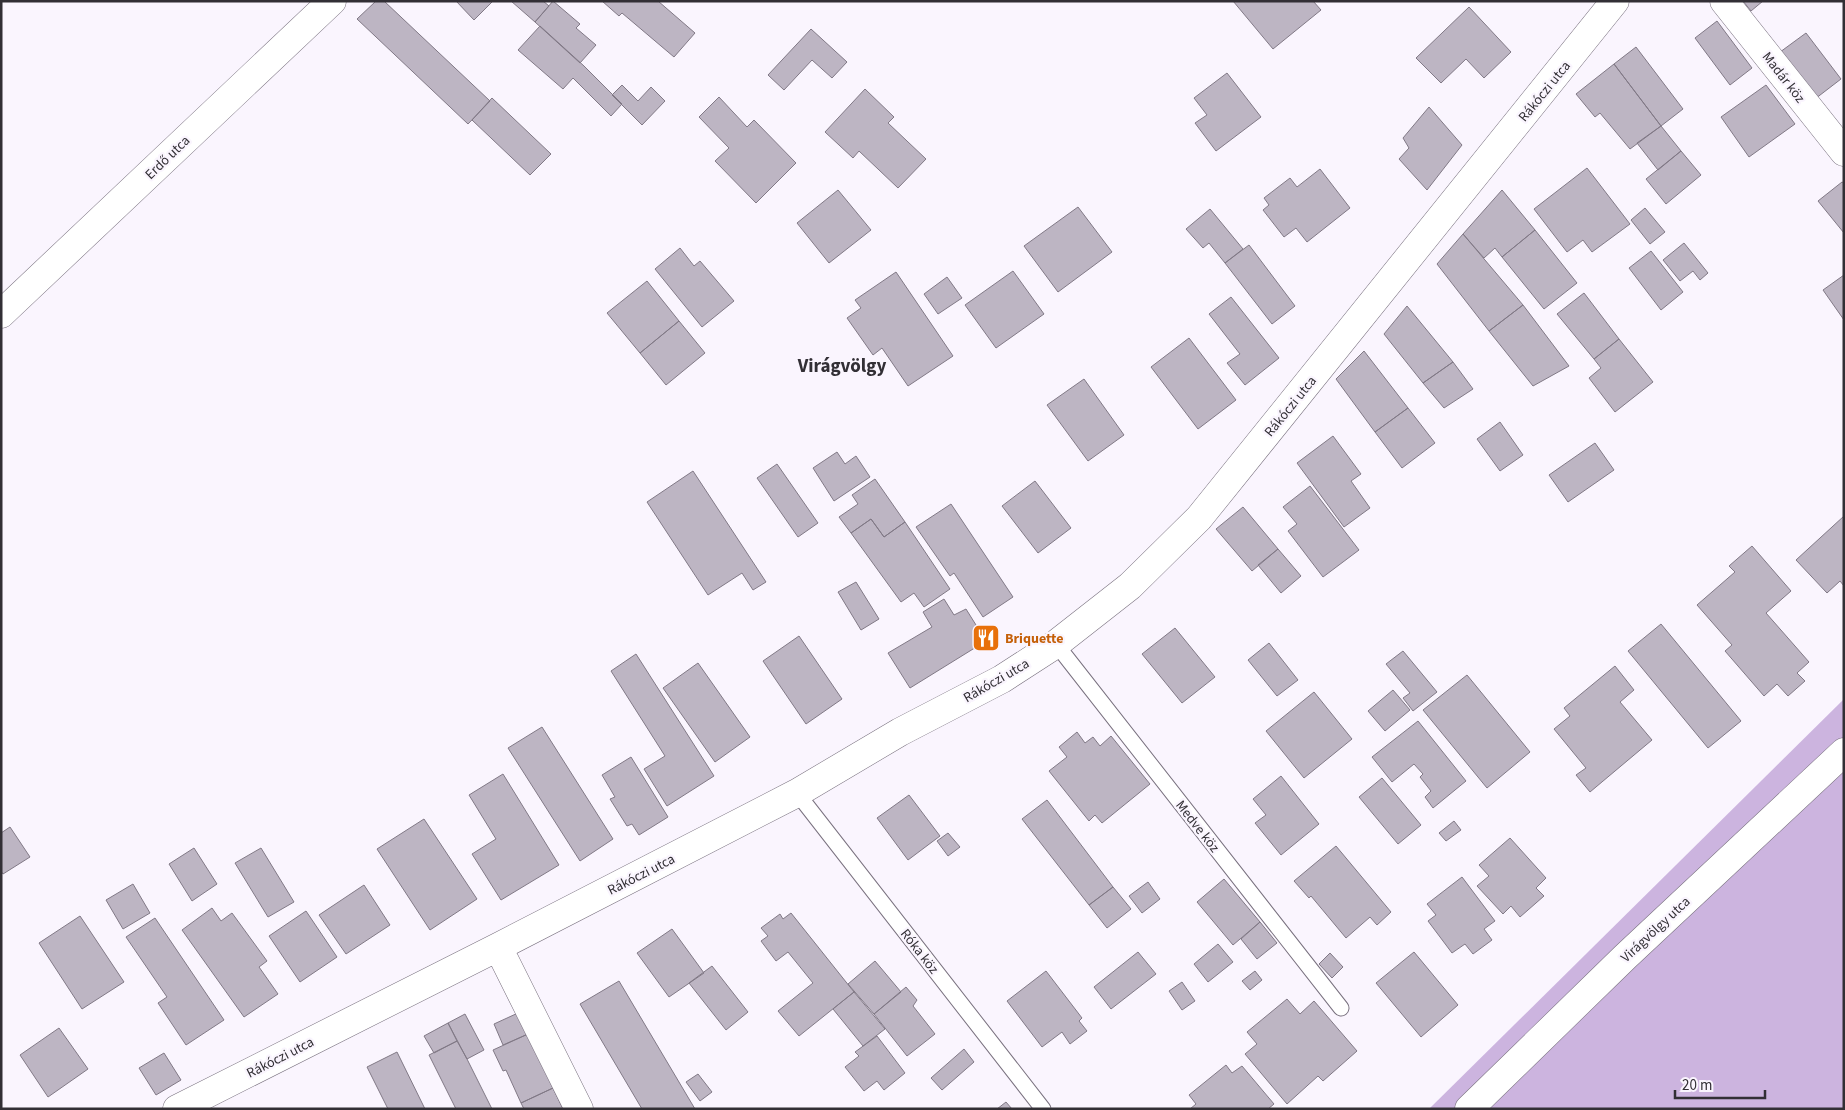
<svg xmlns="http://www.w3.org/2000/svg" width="1845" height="1110" font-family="'Source Sans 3',sans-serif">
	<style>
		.forest { fill: #ccb4df }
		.building { fill: #bdb5c3; stroke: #817986 }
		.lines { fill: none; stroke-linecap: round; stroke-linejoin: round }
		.lane-casing { stroke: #79717f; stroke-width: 17 }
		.street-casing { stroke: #79717f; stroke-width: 29 }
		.lane { stroke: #fff; stroke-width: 15 }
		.street { stroke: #fff; stroke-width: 28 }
		.labels { text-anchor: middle; stroke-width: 4.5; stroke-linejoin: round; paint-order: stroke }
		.street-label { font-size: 14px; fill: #322f35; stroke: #faf5fe }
		.food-label { font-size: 14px; font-weight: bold; fill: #c56008; stroke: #faf5fe; text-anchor: start }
		.district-label { font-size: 19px; font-weight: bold; fill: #322f35; stroke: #faf5fe }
	</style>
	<rect width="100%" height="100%" fill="#faf5fe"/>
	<path class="forest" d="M1844 699V1109H1429Z"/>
	<path class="building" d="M376 1H384L490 101 468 124 357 19Z
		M456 1H493L474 20Z
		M511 1H543L549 6 535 22Z
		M553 1 580 24 576 28 596 45 580 63 535 22Z
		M602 1H658L695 33 674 57 622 13 619 16Z
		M1233 1H1313L1321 10 1273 49Z
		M1743 1H1763L1751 11Z
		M1469 7 1511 52 1484 78 1466 59 1441 83 1416 58Z
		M1717 21 1752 68 1730 85 1695 38Z
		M540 26 584 66 622 104 611 116 573 78 563 89 518 50Z
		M811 29 847 62 832 78 812 60 784 90 768 75Z
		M1806 33 1841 79 1811 102 1776 55Z
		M1636 47 1683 109 1661 126 1614 64Z
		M1614 64 1661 126 1630 149 1600 113 1595 117 1576 94Z
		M1227 73 1261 117 1216 151 1195 123 1207 115 1194 98Z
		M622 85 638 101 651 87 665 101 642 125 612 95Z
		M1766 85 1795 124 1749 157 1721 117Z
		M865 89 894 117 888 123 926 159 898 188 859 151 853 158 825 132Z
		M719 97 747 127 754 120 796 163 756 203 715 161 729 148 699 117Z
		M492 98 551 154 530 175 472 120Z
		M1429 107 1462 145 1427 190 1399 159 1409 148 1403 138Z
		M1661 126 1681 151 1658 170 1637 143Z
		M1681 151 1701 175 1666 204 1646 179Z
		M1587 168 1630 224 1592 252 1583 240 1567 252 1534 209Z
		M1320 169 1350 208 1307 242 1296 228 1284 237 1263 210 1269 205 1264 198 1290 178 1297 187Z
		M1842 182 1844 183V233L1818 201Z
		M838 190 871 230 829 263 797 223Z
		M1502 190 1535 230 1502 257 1495 248 1484 258 1463 234Z
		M1078 207 1112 252 1058 292 1024 246Z
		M1645 208 1665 232 1650 244 1631 220Z
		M1210 209 1243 249 1225 263 1209 243 1203 248 1186 229Z
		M1535 230 1577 283 1544 309 1502 257Z
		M1463 234 1523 305 1489 331 1437 264Z
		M1684 243 1708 273 1700 280 1693 271 1680 281 1663 260Z
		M1249 245 1295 306 1272 324 1225 263Z
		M680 248 694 266 700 261 734 301 702 327 655 269Z
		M1651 251 1683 292 1661 310 1629 268Z
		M1013 271 1044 314 996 348 965 305Z
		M896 272 953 356 908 386 882 348 873 355 847 318 861 308 855 300Z
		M1844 275V320L1823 290Z
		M947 277 962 298 938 314 924 294Z
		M647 281 679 321 640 353 607 313Z
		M1584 293 1619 339 1594 359 1557 314Z
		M1231 297 1279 358 1245 385 1227 363 1240 354 1209 314Z
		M1523 305 1569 366 1533 386 1489 331Z
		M1407 306 1453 362 1423 383 1384 334Z
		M679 321 705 353 666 385 640 353Z
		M1189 338 1236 400 1198 429 1151 367Z
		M1619 339 1653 382 1615 412 1589 378 1601 368 1594 359Z
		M1364 351 1408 408 1375 432 1336 379Z
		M1453 362 1473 389 1444 408 1423 383Z
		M1084 379 1124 435 1088 461 1047 405Z
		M1408 408 1435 443 1402 468 1375 432Z
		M1500 422 1523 455 1500 471 1477 439Z
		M1333 436 1361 474 1351 481 1370 508 1344 527 1297 463Z
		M1595 443 1614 470 1568 502 1549 475Z
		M837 452 845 464 856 456 870 477 834 501 813 468Z
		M777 464 818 523 798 537 757 478Z
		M693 471 766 582 753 590 742 573 708 595 647 502Z
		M875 479 905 522 884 537 871 519 851 533 839 517 858 504 852 495Z
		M1035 481 1071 528 1038 553 1002 506Z
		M1310 486 1359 550 1323 577 1288 531 1297 524 1283 507Z
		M951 504 1013 597 983 617 954 573 950 576 916 527Z
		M1243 507 1278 549 1252 571 1216 529Z
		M1844 516V586L1840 581 1827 593 1796 560Z
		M871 519 884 537 905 522 950 589 924 607 914 593 901 602 851 533Z
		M1752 546 1791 591 1766 613 1809 662 1797 673 1805 681 1788 696 1777 684 1764 696 1725 651 1732 645 1697 605 1735 572 1729 566Z
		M1278 549 1301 576 1281 593 1258 565Z
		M856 582 879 619 861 630 838 592Z
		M944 599 954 615 966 609 986 641 910 688 888 653 932 627 923 612Z
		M1661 624 1741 721 1708 748 1628 651Z
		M1175 628 1215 677 1182 703 1142 654Z
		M799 636 842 699 806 724 763 661Z
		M1269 643 1298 680 1277 696 1248 660Z
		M1403 651 1437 692 1413 711 1403 698 1410 693 1386 664Z
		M636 654 714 776 667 806 644 769 665 756 611 671Z
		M698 663 750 737 715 762 663 688Z
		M1615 666 1634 690 1620 702 1652 740 1590 792 1576 775 1586 768 1554 729 1570 716 1564 708Z
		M1467 675 1530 752 1487 788 1423 710Z
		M1393 690 1410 710 1385 731 1368 711Z
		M1314 692 1352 739 1304 778 1266 731Z
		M1418 721 1466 781 1433 808 1425 797 1431 791 1420 777 1423 774 1414 764 1392 782 1372 757Z
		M542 727 613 839 580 861 508 748Z
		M1077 732 1085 743 1093 737 1100 746 1111 736 1150 784 1102 823 1095 815 1089 821 1049 771 1067 757 1059 747Z
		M631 757 668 817 639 835 632 824 627 826 610 799 615 797 602 775Z
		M503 774 559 865 501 900 472 854 496 839 469 795Z
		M1281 776 1319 824 1281 855 1255 823 1266 815 1253 799Z
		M1382 778 1421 825 1398 844 1359 797Z
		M909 795 940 836 908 860 877 818Z
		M1047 800 1113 887 1089 905 1022 819Z
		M424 819 477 899 430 930 377 849Z
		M1454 821 1461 830 1446 841 1439 833Z
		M10 827 30 857 3 874 1 871V833Z
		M948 833 960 847 948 856 937 841Z
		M1510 838 1546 878 1536 888 1544 896 1520 917 1511 906 1503 914 1477 886 1489 876 1479 865Z
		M1336 846 1391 912 1377 925 1370 917 1346 938 1311 896 1309 898 1294 881Z
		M194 848 217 884 192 901 169 864Z
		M261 848 294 902 268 917 235 863Z
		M1462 877 1495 921 1484 929 1492 940 1473 954 1465 944 1452 953 1428 921 1436 915 1427 904Z
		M1224 879 1260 922 1233 945 1197 902Z
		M1148 882 1160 899 1142 913 1129 896Z
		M133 884 150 913 123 929 106 900Z
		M364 885 390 925 346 954 319 915Z
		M1113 887 1131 909 1107 928 1089 905Z
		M212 908 221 921 232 913 267 961 259 967 278 994 244 1017 182 930Z
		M306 911 337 957 300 982 269 936Z
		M791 913 854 992 799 1036 778 1011 813 983 788 952 776 961 761 941 768 936 761 928 780 914 783 919Z
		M80 916 124 982 82 1009 39 943Z
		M155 918 224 1020 186 1045 158 1003 167 997 126 937Z
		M1260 922 1277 943 1257 959 1241 939Z
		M672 929 704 973 669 997 637 953Z
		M1218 944 1233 962 1208 982 1194 964Z
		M1138 952 1156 974 1111 1009 1094 987Z
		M1414 952 1458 1005 1421 1037 1376 983Z
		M1330 953 1343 967 1332 978 1319 964Z
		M875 961 901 992 874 1014 848 984Z
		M712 966 748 1012 726 1030 689 983Z
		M1046 971 1082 1018 1079 1021 1087 1031 1070 1044 1062 1032 1042 1047 1007 1001Z
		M1255 971 1262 980 1250 990 1242 981Z
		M619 981 695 1109H642L580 1004Z
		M1182 982 1195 1001 1182 1010 1169 991Z
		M906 987 917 1000 913 1006 935 1034 907 1056 874 1014Z
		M854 992 885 1029 863 1046 833 1009Z
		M1287 999 1300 1014 1314 1001 1357 1051 1323 1081 1318 1076 1287 1104 1245 1054 1257 1044 1247 1032Z
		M518 1013 528 1034 503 1045 494 1024Z
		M465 1014 484 1050 467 1059 448 1023Z
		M448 1023 457 1041 434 1053 424 1036Z
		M59 1028 88 1069 48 1097 20 1055Z
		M528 1034 553 1088 521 1103 506 1070 503 1071 493 1050Z
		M877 1036 905 1073 884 1090 877 1081 864 1091 845 1067 859 1056 855 1052Z
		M457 1041 467 1059 492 1109H456L429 1055Z
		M964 1049 974 1062 942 1090 931 1078Z
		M397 1052 425 1109H388L367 1067Z
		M164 1053 181 1080 156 1095 139 1068Z
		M1226 1065 1232 1073 1242 1066 1274 1104 1268 1109H1190L1196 1104 1189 1095Z
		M698 1074 712 1092 700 1101 686 1082Z
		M553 1088 563 1109H524L521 1103Z
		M1006 1102 1012 1109H997Z"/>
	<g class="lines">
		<g class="lane-casing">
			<path id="lane" d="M1056 644 1341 1008
				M797 793 1043 1109"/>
		</g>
		<g class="street-casing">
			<path id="street" d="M1724 1 1844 152
				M1 314 332 1
				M498 947 579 1109
				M177 1109 498 947 797 793 900 732 1002 679 1056 644 1130 586 1199 518 1615 1
				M1469 1109 1625 957 1844 752"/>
		</g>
		<use href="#lane" class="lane"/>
		<use href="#street" class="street"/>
	</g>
	<defs>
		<g id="restaurant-square" transform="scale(1.4375)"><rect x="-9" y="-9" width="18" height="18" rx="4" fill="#e8710a" stroke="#faf5fe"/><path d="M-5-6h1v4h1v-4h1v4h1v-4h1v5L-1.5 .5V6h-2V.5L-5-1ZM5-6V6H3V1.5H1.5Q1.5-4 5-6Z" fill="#fff"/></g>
	</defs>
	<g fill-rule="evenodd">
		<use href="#restaurant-square" x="986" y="638"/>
	</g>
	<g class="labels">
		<g class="street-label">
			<text transform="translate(1784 77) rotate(52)" y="5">Madár köz</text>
			<text transform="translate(1544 91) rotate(-51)" y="5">Rákóczi utca</text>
			<text transform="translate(167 157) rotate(-44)" y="5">Erdő utca</text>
			<text transform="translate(1290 406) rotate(-51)" y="5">Rákóczi utca</text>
			<text transform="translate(996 680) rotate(-30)" y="5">Rákóczi utca</text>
			<text transform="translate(1198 826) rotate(52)" y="5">Medve köz</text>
			<text transform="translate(641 874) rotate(-27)" y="5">Rákóczi utca</text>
			<text transform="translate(1655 929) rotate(-43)" y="5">Virágvölgy utca</text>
			<text transform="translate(920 951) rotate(52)" y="5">Róka köz</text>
			<text transform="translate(280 1057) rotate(-27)" y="5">Rákóczi utca</text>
		</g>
		<g class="food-label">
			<text x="1005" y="643">Briquette</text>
		</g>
		<g class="district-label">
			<text x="842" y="372">Virágvölgy</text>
		</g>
	</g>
	<rect width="1845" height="1110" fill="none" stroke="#322f35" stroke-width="5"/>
	<path d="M1675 1090v8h90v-8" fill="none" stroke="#322f35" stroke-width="2.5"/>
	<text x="1682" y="1090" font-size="15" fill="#322f35" stroke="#faf5fe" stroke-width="4" paint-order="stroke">20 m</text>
</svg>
